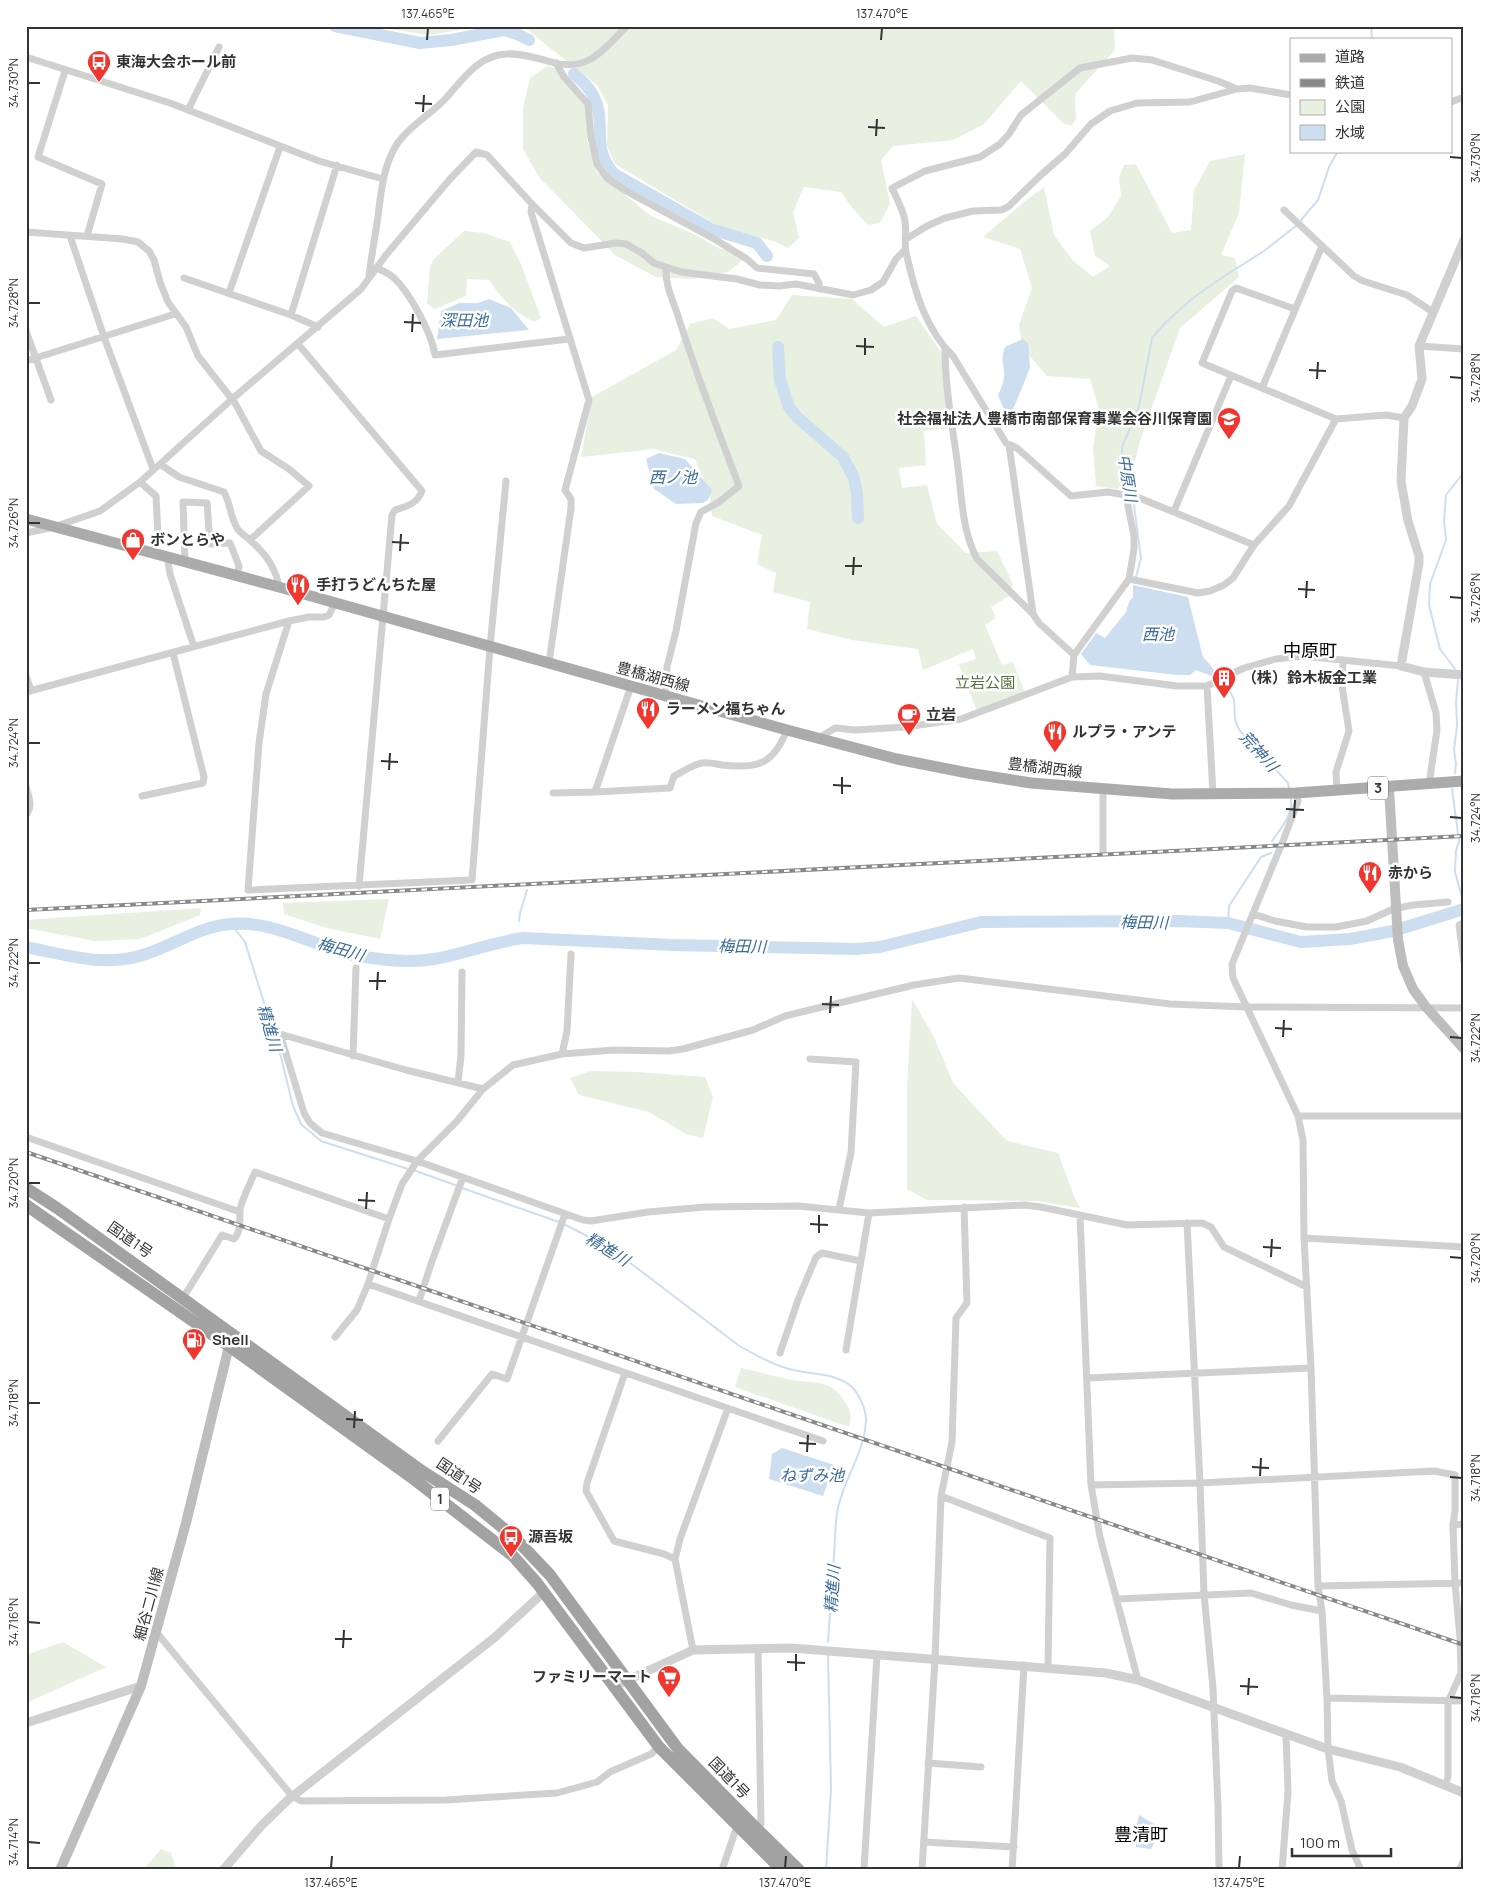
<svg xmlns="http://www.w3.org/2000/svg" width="1490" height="1896" font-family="Manrope,'Noto Sans JP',sans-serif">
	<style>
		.green { fill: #e7f0e1 }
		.water { fill: #cddef0 }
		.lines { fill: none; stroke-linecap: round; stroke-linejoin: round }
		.stream { stroke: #cddef0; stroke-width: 2 }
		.river { stroke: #cddef0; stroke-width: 12 }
		.minor { stroke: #d0d0d0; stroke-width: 7 }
		.tertiary { stroke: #d0d0d0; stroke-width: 9 }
		.secondary { stroke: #bdbdbd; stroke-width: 10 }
		.primary { stroke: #ababab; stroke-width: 11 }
		.trunk { stroke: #a2a2a2; stroke-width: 12 }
		.rail-casing { stroke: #888; stroke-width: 4 }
		.rail { stroke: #fff; stroke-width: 2; stroke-dasharray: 5.5; stroke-linecap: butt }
		.ticks { fill: none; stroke: #333; stroke-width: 2 }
		.labels { text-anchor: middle; stroke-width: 5; stroke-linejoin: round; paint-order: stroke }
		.shield { fill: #fff; stroke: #707070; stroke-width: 1 }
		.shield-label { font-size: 14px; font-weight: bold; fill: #333 }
		.poi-label { font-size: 15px; font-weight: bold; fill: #333; stroke: #fff; text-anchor: start }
		.street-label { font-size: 15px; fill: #333; stroke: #fff }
		.park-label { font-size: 15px; fill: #50733c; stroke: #fff }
		.water-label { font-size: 16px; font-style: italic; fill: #3a6b9c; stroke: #fff }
		.quarter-label { font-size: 18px; fill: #000; stroke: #fff }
		.neatline { fill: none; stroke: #333; stroke-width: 2 }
		.ticks-label { font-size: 12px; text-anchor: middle; fill: #333 }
	</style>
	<rect width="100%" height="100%" fill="#fff"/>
	<path class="green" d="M371 26H484L429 35Z
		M518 26H1114L1115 50 1075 94 1076 119 1072 125 1064 124 1021 81 984 124 953 140 893 146 881 160 890 204 880 223 868 225 853 209 841 192 804 187 793 212 799 238 788 248 776 242 717 225 615 164 607 146 608 105 597 85 525 28Z
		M547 66 564 71 594 107 587 140 597 172 651 216 694 234 720 249 732 248 744 259 728 272 693 279 656 277 615 255 539 177 523 149V108L530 78Z
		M1245 154 1239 213 1221 255 1235 258 1239 277 1180 328 1141 438 1134 464 1118 489 1096 486 1093 448 1099 409 1090 379 1047 376 1022 347 1019 325 1032 288 1020 249 983 237 1029 198 1044 187 1054 235 1073 261 1093 277 1110 266 1095 256 1090 231 1108 217 1121 196 1119 178 1124 165 1136 164 1172 233 1191 230 1194 190 1210 161Z
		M464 231 484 233 510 242 521 264 541 318 534 322C515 313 501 298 489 280L467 279 466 296 435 309 427 304 430 266 434 259Z
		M792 295 852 299 884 327 916 316 943 355 950 428 924 431 926 465 899 468 902 488 927 485 937 524 966 553 997 551 1013 584 1009 596 991 607 996 618 985 625 1002 665 1013 662 1025 693 977 711 959 664 976 659 973 649 923 670 918 649 852 640 807 629 810 602 773 592 776 573 757 564 762 535 712 516 710 497 695 459 653 449 581 457 592 397 676 350 690 324 713 318 729 329 776 320Z
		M389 899 380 939 327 928 284 914 283 903Z
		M201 908 200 915 140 939 95 941 26 928V920Z
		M912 999 934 1037 953 1083 1007 1141 1058 1153 1074 1196 1080 1208 1037 1201 927 1200 907 1189V1089Z
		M591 1071 637 1072 705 1077 713 1097 703 1138 686 1134 649 1112 579 1095 570 1078Z
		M741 1368C758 1372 774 1376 791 1380 814 1384 831 1378 845 1402 851 1411 852 1416 849 1427L735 1387Z
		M63 1642 106 1667 26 1703V1655Z
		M161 1849 171 1853 177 1870H143Z"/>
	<path class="water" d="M489 299 511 308 529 330 437 339 441 311 459 303H478Z
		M1023 339 1028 343 1030 368 1015 405 1007 418 998 395C1002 387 1005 379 1004 371 1003 361 1001 357 1005 347Z
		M659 453 685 459 712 490 708 500 703 503 676 504 654 489 646 459Z
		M1133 585 1188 597 1203 657 1218 674 1214 677 1196 670 1190 675H1177L1090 665 1081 654 1096 633 1105 638 1126 612 1129 602 1133 597Z
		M782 1448 834 1465 823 1496 769 1479 772 1454Z
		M1139 1815 1162 1829 1151 1849 1136 1847 1135 1832Z"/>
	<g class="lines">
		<path class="stream" d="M1371 26 1372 39
			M1132 494 1129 476 1122 455V447L1139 407 1152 338 1166 322 1193 298 1226 275 1264 251 1296 226 1318 200 1329 167 1338 151
			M1133 498 1141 558 1136 577
			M1455 669 1440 649 1429 605 1430 584 1446 540 1444 521 1446 495 1464 472
			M1221 682C1245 703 1227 711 1240 731L1288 783 1289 789
			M1455 773 1456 764 1454 750 1457 725 1456 702 1458 680
			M1452 789 1459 841 1456 851 1455 872 1463 901 1462 910
			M1272 841C1281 828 1293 815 1291 798
			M519 921 520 913 527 890
			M1228 923 1229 906 1261 857 1271 853
			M231 924 245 942 281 1057 293 1106 301 1124 321 1141 408 1169
			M413 1170 458 1186
			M462 1188 559 1222
			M564 1224 612 1249 738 1345C755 1355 771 1364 789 1369 810 1375 833 1372 851 1386 859 1394 866 1409 866 1420 865 1454 842 1480 837 1513 835 1527 835 1541 834 1555 832 1584 830 1613 828 1642
			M826 1870 831 1789 828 1655"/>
		<path class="river" d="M335 26 420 43 451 40 504 30 517 34 529 40
			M574 74C582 81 589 87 594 97 607 124 590 147 614 174L711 229 757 243 767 256
			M778 347 780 380 789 407 797 417 843 457 854 478 857 494 858 518
			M26 947C66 955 106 968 146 954 174 945 201 926 231 924 277 920 315 948 359 956 382 960 411 963 434 959 464 954 493 942 523 938L673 945 857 949 880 947 981 922 1177 921 1228 923 1301 942 1350 939 1393 931 1464 909"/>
		<path class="minor" d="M26 57 170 103 319 161 383 179
			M556 63 564 77 588 104 591 137 597 164 607 178 626 191 716 240 747 259 757 268 814 274 819 283 820 289
			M65 71 38 157 102 184 87 236
			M1237 89 1218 81 1152 60 1132 58 1080 68 1021 115 1009 134 1000 144 980 157 925 171 892 188C897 199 903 210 905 221 907 231 904 242 906 252 914 289 925 329 953 356L1006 443 1017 448 1071 496 1108 492 1137 497 1254 545
			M1451 102 1464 97
			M188 110 219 47
			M532 204 531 212 589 400 565 490 571 499V508L549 663
			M1284 210 1354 276 1363 281 1407 295 1433 312
			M26 232 123 239 138 242 149 251 154 260 160 282 168 302 186 327 198 356 235 403 261 451 289 469 309 486 250 540
			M70 236 104 337 153 469
			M906 239 927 226 945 218 973 211 1001 210 1008 207 1042 174 1065 154 1091 124 1110 111 1137 103 1190 102 1237 89 1250 88 1291 95
			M377 268C383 271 390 274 394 278 410 293 432 334 435 355L569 339
			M369 277C371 257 375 237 378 217 381 192 383 166 397 144 410 125 432 114 447 97 463 79 479 55 506 54 520 53 537 58 551 62 588 73 603 50 627 26
			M184 278 291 315 318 327
			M229 293 280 147
			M1295 309 1236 288 1232 291 1202 363 1336 419 1386 415 1404 418
			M291 315 337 165
			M26 331 51 400
			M298 344 422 491C417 504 407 506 395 510L392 515 359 886
			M1419 346 1464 349
			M945 349C945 389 953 428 958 468 962 499 962 530 977 559L1033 614 1039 623 1074 655
			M26 361 175 314
			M1262 388 1322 246
			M1009 445 1033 613
			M160 464 179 477 224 492C230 502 230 516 237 528 240 533 247 537 251 541 265 553 276 568 279 587
			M140 482 156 496 158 536 153 553
			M1174 511 1231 376
			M26 533 54 527 100 511 140 482 231 400 361 289 386 255 450 179 476 152 487 155 532 204 571 243 584 248 616 243 626 244 642 253 654 263 681 272 737 279 760 285 779 286 796 284 853 295 871 290 883 282 896 259 905 250
			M167 556 170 574 194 647
			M185 561 183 502 207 503 210 544 230 543 239 566 237 575
			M1129 579 1198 593 1210 591 1224 585 1233 578 1254 545 1289 506 1336 419
			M289 621 266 694 259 743 248 890 472 880 490 647 506 481
			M1424 672 1436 713 1437 730 1429 784
			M26 676 31 690
			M1072 677 1074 655 1129 579 1134 549V536L1126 496
			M631 686 595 792 670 788 674 776C682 772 694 764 702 763 709 762 716 764 722 765 757 769 773 765 787 730
			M1207 686 1213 794
			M26 692 289 621 309 617H324L329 615 335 603
			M666 695 667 667 676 631 696 523 701 512 719 502 739 486C718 431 697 376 679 319 674 302 665 287 666 268
			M819 738 835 728 855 730 905 727 961 719 1072 677 1100 676 1177 686H1207L1244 668 1276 659 1303 656 1401 666
			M26 787C29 796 33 807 26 815
			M1103 789V852
			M1337 791 1336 772 1349 731 1342 686 1343 660
			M553 793 595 792
			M1296 793 1298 801 1283 841 1232 964 1233 978 1298 1116 1303 1140 1304 1238 1311 1368 1318 1586 1322 1611 1327 1698 1328 1749 1332 1781 1341 1801 1352 1850 1361 1870
			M142 796 203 783 204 777 173 653
			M1253 914 1275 921 1307 927H1336L1367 921 1393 909 1413 905 1448 902
			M1464 923 1459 925 1464 962
			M280 1034 304 1113 310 1123 322 1133 417 1161 583 1220 591 1221 648 1212 705 1207 798 1206 869 1213 1025 1205 1041 1207 1127 1225 1202 1223 1211 1227 1224 1247 1307 1287
			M280 1034 406 1070 483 1089
			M562 1054 567 1031 571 954
			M353 1056 356 968
			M810 1059 856 1062 851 1153 839 1209
			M458 1082 461 1056 462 972
			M1298 1116H1464
			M26 1137 240 1212
			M1080 1215 1091 1485 1100 1537 1138 1680
			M1187 1223 1200 1483 1204 1594 1213 1688 1218 1807 1219 1870
			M1304 1238 1464 1247
			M368 1284 823 1441
			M183 1298 222 1235 234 1239C242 1230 239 1221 240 1211 240 1203 251 1182 255 1172L389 1219 402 1184 417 1161 457 1121 483 1089 513 1065 562 1054 614 1050 669 1051 683 1049 753 1030 785 1016 914 985 959 978 1170 1004 1246 1007 1464 1008
			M419 1301 431 1264 463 1177
			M335 1337 357 1310 368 1284 389 1219
			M846 1350 869 1213
			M780 1353 798 1300 816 1257 822 1253 861 1261
			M625 1373 587 1483 586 1491 614 1541 664 1554 675 1559
			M1087 1378 1311 1368
			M438 1441 492 1374 507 1379 565 1214
			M1091 1485 1200 1483 1434 1471 1455 1475V1511L1453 1525 1455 1583 1460 1638 1461 1673 1448 1702V1776L1446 1785
			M941 1496 1050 1538 1048 1668
			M1453 1525 1464 1524
			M1318 1586 1464 1583
			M1117 1599 1251 1593 1291 1605 1322 1611
			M157 1633 292 1796 301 1801 446 1800 557 1793 597 1782 610 1772 651 1754 659 1747
			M693 1650 675 1559 680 1539 728 1408
			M1327 1698 1464 1701
			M928 1763 981 1767
			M756 1828 761 1824 758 1649
			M924 1842 1014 1847
			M722 1870 737 1826
			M864 1870 877 1655
			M922 1870 935 1660 941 1496 952 1442 956 1318 967 1303 964 1207
			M1012 1870 1024 1665
			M1282 1870 1288 1792 1286 1734
			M1459 1870 1464 1860"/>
		<path class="tertiary" d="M1464 240 1419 346 1422 379 1412 406 1404 418 1401 481 1408 521 1419 556V563L1401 666 1424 672 1464 675
			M615 1686 693 1650 791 1648 1106 1673 1138 1680 1328 1749 1400 1767 1464 1793
			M26 1723 141 1686
			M223 1870 262 1825 289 1799 494 1638 544 1592"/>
		<path class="secondary" d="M1389 788 1398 940 1403 966 1413 989 1426 1007 1464 1049
			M60 1870 141 1686 186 1523 229 1346 233 1341"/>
		<path class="primary" d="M26 519 279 587 787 730 897 759 968 773 1031 783 1172 794 1296 793 1464 781"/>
		<path class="trunk" d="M26 1188 57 1208 422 1471 475 1505 514 1537 550 1575 678 1749 756 1828 799 1870
			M26 1205 229 1346 415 1480 513 1556 537 1583 659 1747 782 1870"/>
		<g class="rail-casing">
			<path id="rail" d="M26 910 1464 836
				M26 1152 1464 1645"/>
		</g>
		<use href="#rail" class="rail"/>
	</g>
	<path class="ticks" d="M427 40 428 28M881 40 882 28M28 83H40M415 103 432 104M423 112 424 95M868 127 885 128M876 136 877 119M1450 157 1462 158M28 303H40M404 322 421 323M412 332 413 314M856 346 874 347M865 355V338M1309 370 1326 371M1450 377 1462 378M1317 379 1318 362M28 523H40M392 542 409 543M400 551 401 534M845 566H862M853 575 854 557M1298 589 1315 590M1450 597 1462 598M1306 598 1307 581M28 743H40M381 761 398 762M389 770 390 753M833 785 851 786M842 794V777M1286 809 1304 810M1450 817 1462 818M1294 818 1295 800M28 963H40M369 981H386M377 990 378 972M822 1004 839 1005M830 1013 831 996M1275 1028 1292 1029M1283 1037 1284 1020M1450 1037 1462 1038M28 1183H40M358 1200 375 1201M366 1209 367 1192M810 1224 828 1225M819 1233V1215M1263 1247 1281 1248M1271 1257 1272 1239M1450 1257 1462 1258M28 1403H40M346 1419 363 1420M354 1428 355 1411M799 1443 816 1444M807 1452 808 1435M1252 1467 1269 1468M1260 1476 1261 1458M1450 1477 1462 1478M28 1622 40 1623M335 1639H352M343 1648 344 1630M787 1662 805 1663M796 1671V1654M1240 1686 1258 1687M1248 1695 1249 1678M1450 1697 1462 1698M28 1842 40 1843M331 1868 332 1856M785 1868 786 1856M1239 1868 1240 1856"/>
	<defs>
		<g id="bus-pin" transform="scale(1.25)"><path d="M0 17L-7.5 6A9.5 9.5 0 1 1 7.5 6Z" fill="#f0362f" stroke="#fff"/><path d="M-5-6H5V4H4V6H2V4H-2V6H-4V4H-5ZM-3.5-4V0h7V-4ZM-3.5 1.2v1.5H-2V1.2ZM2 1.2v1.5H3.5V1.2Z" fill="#fff"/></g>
		<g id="school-pin" transform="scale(1.25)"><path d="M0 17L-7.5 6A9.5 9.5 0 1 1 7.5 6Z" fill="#f0362f" stroke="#fff"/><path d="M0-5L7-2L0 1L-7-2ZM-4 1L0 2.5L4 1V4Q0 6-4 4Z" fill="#fff"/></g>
		<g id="shop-pin" transform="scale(1.25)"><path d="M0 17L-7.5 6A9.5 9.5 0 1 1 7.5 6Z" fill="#f0362f" stroke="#fff"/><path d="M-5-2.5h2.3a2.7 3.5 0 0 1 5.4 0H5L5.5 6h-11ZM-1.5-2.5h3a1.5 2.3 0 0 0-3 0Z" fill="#fff"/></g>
		<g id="restaurant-pin" transform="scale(1.25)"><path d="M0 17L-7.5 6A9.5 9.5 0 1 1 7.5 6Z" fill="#f0362f" stroke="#fff"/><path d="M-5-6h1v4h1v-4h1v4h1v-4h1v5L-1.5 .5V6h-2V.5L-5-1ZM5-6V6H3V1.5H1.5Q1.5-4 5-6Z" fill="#fff"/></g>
		<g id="building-pin" transform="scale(1.25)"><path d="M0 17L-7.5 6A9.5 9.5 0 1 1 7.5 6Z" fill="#f0362f" stroke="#fff"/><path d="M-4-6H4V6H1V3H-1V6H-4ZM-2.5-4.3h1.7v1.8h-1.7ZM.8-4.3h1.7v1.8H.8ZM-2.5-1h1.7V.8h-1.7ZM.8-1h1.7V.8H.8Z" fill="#fff"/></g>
		<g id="cafe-pin" transform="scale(1.25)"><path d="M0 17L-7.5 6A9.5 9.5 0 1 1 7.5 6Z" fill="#f0362f" stroke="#fff"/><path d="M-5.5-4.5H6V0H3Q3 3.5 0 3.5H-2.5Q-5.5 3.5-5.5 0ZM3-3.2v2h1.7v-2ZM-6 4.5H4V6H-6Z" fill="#fff"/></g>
		<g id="fuel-pin" transform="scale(1.25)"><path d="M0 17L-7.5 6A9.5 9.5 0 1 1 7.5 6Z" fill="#f0362f" stroke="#fff"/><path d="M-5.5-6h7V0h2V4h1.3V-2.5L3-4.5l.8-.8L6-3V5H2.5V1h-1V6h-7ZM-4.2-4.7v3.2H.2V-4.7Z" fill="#fff"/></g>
		<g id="supermarket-pin" transform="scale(1.25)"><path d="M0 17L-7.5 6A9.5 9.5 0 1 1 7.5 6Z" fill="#f0362f" stroke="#fff"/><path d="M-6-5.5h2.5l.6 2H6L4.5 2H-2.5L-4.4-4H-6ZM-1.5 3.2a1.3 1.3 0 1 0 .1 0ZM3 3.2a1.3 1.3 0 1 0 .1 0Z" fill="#fff"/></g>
	</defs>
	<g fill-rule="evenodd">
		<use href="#bus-pin" x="99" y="62"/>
		<use href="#school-pin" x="1229" y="419"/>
		<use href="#shop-pin" x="133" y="540"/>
		<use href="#restaurant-pin" x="298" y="585"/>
		<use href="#building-pin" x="1224" y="678"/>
		<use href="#restaurant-pin" x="648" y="709"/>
		<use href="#cafe-pin" x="909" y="715"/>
		<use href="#restaurant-pin" x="1055" y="732"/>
		<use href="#restaurant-pin" x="1370" y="873"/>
		<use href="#fuel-pin" x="194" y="1340"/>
		<use href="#bus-pin" x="511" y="1537"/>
		<use href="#supermarket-pin" x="669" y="1677"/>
	</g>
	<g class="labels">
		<g class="shield">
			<rect x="1368" y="776.5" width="20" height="23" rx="4"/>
			<rect x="431" y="1487.5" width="18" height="23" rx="4"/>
		</g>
		<g class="shield-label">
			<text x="1378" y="793">3</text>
			<text x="440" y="1504">1</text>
		</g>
		<g class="poi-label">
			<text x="116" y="67">東海大会ホール前</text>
			<text x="1212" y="424" text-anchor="end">社会福祉法人豊橋市南部保育事業会谷川保育園</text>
			<text x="150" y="545">ボンとらや</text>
			<text x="316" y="590">手打うどんちた屋</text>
			<text x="1242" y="683">（株）鈴木板金工業</text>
			<text x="666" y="714">ラーメン福ちゃん</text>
			<text x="926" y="720">立岩</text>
			<text x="1072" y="737">ルプラ・アンテ</text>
			<text x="1388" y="878">赤から</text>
			<text x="212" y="1345">Shell</text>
			<text x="528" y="1542">源吾坂</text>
			<text x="652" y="1682" text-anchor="end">ファミリーマート</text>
		</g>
		<g class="street-label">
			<text transform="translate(653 677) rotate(15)" y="5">豊橋湖西線</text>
			<text transform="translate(1045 768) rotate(7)" y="5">豊橋湖西線</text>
			<text transform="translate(130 1240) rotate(35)" y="5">国道1号</text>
			<text transform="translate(459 1476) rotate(34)" y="5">国道1号</text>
			<text transform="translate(149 1604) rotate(-75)" y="5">細谷二川線</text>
			<text transform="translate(729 1778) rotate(46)" y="5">国道1号</text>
		</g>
		<g class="park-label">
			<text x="985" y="688">立岩公園</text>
		</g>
		<g class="water-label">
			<text x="464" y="326">深田池</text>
			<text x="673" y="483">西ノ池</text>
			<text transform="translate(1128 478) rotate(81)" y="6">中原川</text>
			<text x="1158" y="640">西池</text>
			<text transform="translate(1259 751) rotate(48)" y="6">荒神川</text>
			<text transform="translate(1144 922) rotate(1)" y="6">梅田川</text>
			<text transform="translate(742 946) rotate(1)" y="6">梅田川</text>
			<text transform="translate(341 949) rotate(16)" y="6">梅田川</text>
			<text transform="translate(270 1028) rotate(74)" y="6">精進川</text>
			<text transform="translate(608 1249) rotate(32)" y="6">精進川</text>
			<text x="812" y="1481">ねずみ池</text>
			<text transform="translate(832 1589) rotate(-86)" y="6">精進川</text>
		</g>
		<g class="quarter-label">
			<text x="1310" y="657">中原町</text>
			<text x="1141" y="1841">豊清町</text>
		</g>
	</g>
	<rect width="1490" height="1896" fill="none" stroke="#ffffff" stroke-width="55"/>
	<rect x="1290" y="38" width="162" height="115" fill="#ffffff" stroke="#adadad"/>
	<rect x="1300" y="54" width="25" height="8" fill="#ababab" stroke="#adadad"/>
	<text x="1335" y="62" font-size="15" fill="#333333">道路</text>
	<rect x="1300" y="79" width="25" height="8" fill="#888888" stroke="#adadad"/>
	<text x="1335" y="88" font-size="15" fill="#333333">鉄道</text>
	<rect x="1300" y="100" width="25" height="15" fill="#e7f0e1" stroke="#adadad"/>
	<text x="1335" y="112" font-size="15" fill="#333333">公園</text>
	<rect x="1300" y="125" width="25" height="15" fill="#cddef0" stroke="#adadad"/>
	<text x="1335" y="138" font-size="15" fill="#333333">水域</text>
	<path d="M1292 1848v8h99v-8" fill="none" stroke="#333333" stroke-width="2.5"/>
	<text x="1300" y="1848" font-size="15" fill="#333333" stroke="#ffffff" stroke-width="4" paint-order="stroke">100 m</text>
	<rect x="28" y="28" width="1434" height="1840" class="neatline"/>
	<g class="ticks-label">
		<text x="428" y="18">137.465°E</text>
		<text x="882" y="18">137.470°E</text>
		<text transform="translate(14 83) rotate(-90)" y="4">34.730°N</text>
		<text transform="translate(1476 158) rotate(-90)" y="4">34.730°N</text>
		<text transform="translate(14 303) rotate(-90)" y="4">34.728°N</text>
		<text transform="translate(1476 378) rotate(-90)" y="4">34.728°N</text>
		<text transform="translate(14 523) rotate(-90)" y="4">34.726°N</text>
		<text transform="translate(1476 598) rotate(-90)" y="4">34.726°N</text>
		<text transform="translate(14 743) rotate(-90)" y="4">34.724°N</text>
		<text transform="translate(1476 818) rotate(-90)" y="4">34.724°N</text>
		<text transform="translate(14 963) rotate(-90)" y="4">34.722°N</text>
		<text transform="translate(1476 1038) rotate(-90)" y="4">34.722°N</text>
		<text transform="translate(14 1183) rotate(-90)" y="4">34.720°N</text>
		<text transform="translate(1476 1258) rotate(-90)" y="4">34.720°N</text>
		<text transform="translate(14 1403) rotate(-90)" y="4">34.718°N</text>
		<text transform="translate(1476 1478) rotate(-90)" y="4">34.718°N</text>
		<text transform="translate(14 1622) rotate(-90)" y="4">34.716°N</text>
		<text transform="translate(1476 1698) rotate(-90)" y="4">34.716°N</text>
		<text transform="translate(14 1842) rotate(-90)" y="4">34.714°N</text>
		<text x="331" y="1887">137.465°E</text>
		<text x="785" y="1887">137.470°E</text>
		<text x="1239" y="1887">137.475°E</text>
	</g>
</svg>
